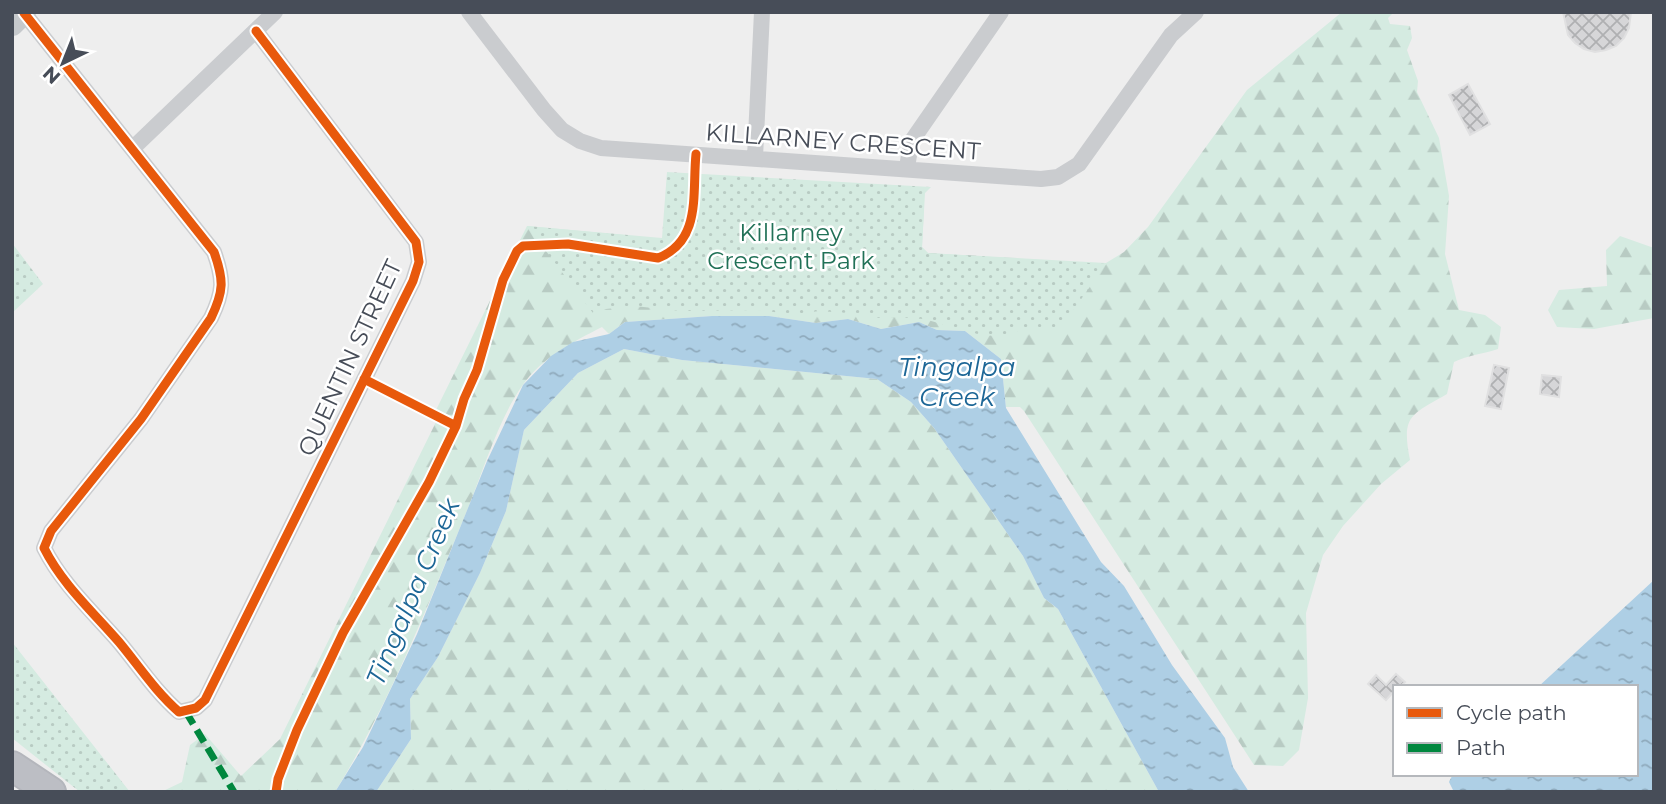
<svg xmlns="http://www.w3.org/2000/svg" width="1666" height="804" font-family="Montserrat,sans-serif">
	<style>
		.forest { fill: url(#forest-firs) }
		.park { fill: url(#park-dots) }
		.water { fill: url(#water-ripples) }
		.building { fill: url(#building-cross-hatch); stroke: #e0e0e1; stroke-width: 2 }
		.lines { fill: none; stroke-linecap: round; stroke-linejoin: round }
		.highway-casing { stroke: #b4b6bc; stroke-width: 32 }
		.path { stroke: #b8c2c1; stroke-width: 2.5; stroke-dasharray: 5 3.5; stroke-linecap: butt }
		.street { stroke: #cacccf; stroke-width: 16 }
		.primary { stroke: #c6c9cc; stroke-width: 24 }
		.highway { stroke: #bcbec4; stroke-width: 28 }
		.quiet { stroke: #00873e; stroke-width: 7; stroke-dasharray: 14 7; stroke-linecap: butt }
		.cycleway-casing { stroke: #fff; stroke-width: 13 }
		.cycleway { stroke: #e8590c; stroke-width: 9 }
		.labels { text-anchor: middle; stroke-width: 5; stroke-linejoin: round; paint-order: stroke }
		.street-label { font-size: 24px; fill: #474d58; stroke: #fff }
		.park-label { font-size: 24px; fill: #217157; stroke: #fff }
		.water-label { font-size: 26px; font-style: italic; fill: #1c6696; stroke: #fff }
	</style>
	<defs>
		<pattern id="forest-firs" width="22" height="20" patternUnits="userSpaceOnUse" patternTransform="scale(1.75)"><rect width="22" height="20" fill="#d5ebe1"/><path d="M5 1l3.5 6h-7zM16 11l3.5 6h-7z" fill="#b8cbc3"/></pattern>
		<pattern id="park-dots" width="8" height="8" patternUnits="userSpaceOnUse" patternTransform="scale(1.75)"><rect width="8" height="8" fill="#d5ebe1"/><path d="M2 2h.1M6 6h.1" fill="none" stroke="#b8cbc3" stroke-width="1.8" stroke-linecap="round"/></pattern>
		<pattern id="water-ripples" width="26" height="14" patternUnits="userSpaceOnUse" patternTransform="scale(1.75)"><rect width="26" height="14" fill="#aecfe5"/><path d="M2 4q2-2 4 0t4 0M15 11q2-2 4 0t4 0" fill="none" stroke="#8faabc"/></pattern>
		<pattern id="building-cross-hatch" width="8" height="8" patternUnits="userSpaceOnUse" patternTransform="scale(1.75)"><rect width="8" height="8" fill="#d6d6d8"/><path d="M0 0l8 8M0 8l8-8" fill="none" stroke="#afb0b2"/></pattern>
	</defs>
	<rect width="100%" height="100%" fill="#eee"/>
	<path class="forest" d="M1342 12H1394L1388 18 1390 24 1410 26 1412 38 1407 50 1418 81 1417 92 1439 138 1449 196 1445 254 1459 310 1485 315 1501 327 1498 349C1483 354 1468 355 1454 362L1447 394C1411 415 1401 415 1410 460L1381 484 1343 526 1323 555 1306 613 1308 698 1299 750 1283 766 1254 765 1024 411 1020 407H1006L1001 359 965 331 937 330 919 322 881 329 848 319 816 323 769 316H712L625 322 609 334 602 327C573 342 541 358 522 386 497 422 483 472 466 513 427 608 389 704 335 792H161L182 782 190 745 205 734 241 776 280 739 436 422V410L527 226 624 235 636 241 924 208 922 247 928 253 1106 263 1124 252 1148 227 1247 90Z
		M1620 236 1654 248V318L1594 329 1557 327 1548 310 1559 290 1607 286 1606 250Z
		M624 349 682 360 877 379 911 402 934 428 1023 556 1044 598 1058 609 1159 792H376L411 739 410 699 438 657 480 573 506 511 524 430 578 373Z"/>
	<path class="park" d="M667 172 931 187 925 193 922 247 928 253 1106 264 1060 329H1026L998 336 981 335 924 319 896 317 875 318 848 313 819 311 790 315 763 310 681 311 634 306 606 309 598 313 596 317 527 226 662 238Z
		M12 243 43 284 12 313Z
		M12 642 130 792H80L12 738Z"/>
	<path class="water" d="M712 316H769L816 323 848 319 881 329 919 322 937 330 965 331 1001 359 1006 408 1101 562 1124 586 1172 665 1225 738 1233 767 1249 792H1159L1058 609 1044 598 1023 556 934 428 911 402 877 379 682 360 624 349 578 373 524 430 506 511 480 573 438 657 410 699 411 739 376 792H335L363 747 417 634 487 461 523 385 551 356 573 342 609 334 625 322Z
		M1654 580V792H1454L1449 782 1453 774H1636V687H1538Z"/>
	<path class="building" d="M1563 12H1631L1629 28 1624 38 1616 46 1606 50 1595 52 1584 49 1575 43 1568 35Z
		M1468 84 1490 124 1470 135 1449 95Z
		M1494 365 1509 368 1501 409 1485 406Z
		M1542 375 1561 377 1559 397 1540 394Z
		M1396 674 1405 682 1400 687H1395V690L1386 700 1368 684 1376 675 1386 685Z"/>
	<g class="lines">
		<g class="highway-casing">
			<path id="highway" d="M12 766 51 792"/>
		</g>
		<path class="path" d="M378 386 456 426"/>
		<path class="street" d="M469 12 544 110 562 130 580 141 601 148 1041 179 1058 177 1079 164 1171 35 1196 12
			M24 13 214 252C224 280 224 291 211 318L141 419 51 531 44 548C62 584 93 612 119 642 139 666 155 691 179 712L196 708 205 700 413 281 419 262 416 242 256 31
			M132 149 275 12
			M755 157 762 12
			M907 168 911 142 1001 12"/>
		<path class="primary" d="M12 24 24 12"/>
		<use href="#highway" class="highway"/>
		<path class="quiet" d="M186 712 234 792"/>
		<g class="cycleway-casing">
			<path id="cycleway" d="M24 13 214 252C224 280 224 291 211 318L141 419 51 531 44 548C62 584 93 612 119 642 139 666 155 691 179 712L196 708 205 700 413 281 419 262 416 242 256 31
				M364 379 456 426
				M276 792 278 779 297 730 343 633 429 482 456 426 464 399 477 370 503 280 517 251 523 246 568 244 658 258C702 241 692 193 696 154"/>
		</g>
		<use href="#cycleway" class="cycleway"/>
	</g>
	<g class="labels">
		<g class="street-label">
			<text transform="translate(843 142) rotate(4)" y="8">KILLARNEY CRESCENT</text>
			<text transform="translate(350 358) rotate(-65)" y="8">QUENTIN STREET</text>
		</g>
		<g class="park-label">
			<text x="791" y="241">Killarney<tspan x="791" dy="28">Crescent Park</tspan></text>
		</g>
		<g class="water-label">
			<text x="957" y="376">Tingalpa<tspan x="957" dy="30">Creek</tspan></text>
			<text transform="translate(413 592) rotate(-67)" y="9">Tingalpa Creek</text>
		</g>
	</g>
	<rect width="1666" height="804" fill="none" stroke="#474d58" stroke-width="28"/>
	<rect x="1393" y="685" width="245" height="91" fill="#ffffff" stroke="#b5b8bc" stroke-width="2"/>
	<rect x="1407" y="708" width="35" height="10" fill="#e8590c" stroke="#b5b8bc" stroke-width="2"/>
	<text x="1456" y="720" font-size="21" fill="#474d58">Cycle path</text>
	<rect x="1407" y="743" width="35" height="10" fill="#00873e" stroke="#b5b8bc" stroke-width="2"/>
	<text x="1456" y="755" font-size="21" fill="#474d58">Path</text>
	<g transform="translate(63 63) rotate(223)" stroke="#ffffff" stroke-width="5" paint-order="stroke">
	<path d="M0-5L12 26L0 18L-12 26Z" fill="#474d58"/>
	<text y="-10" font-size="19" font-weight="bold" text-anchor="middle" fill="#474d58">N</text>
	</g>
</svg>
